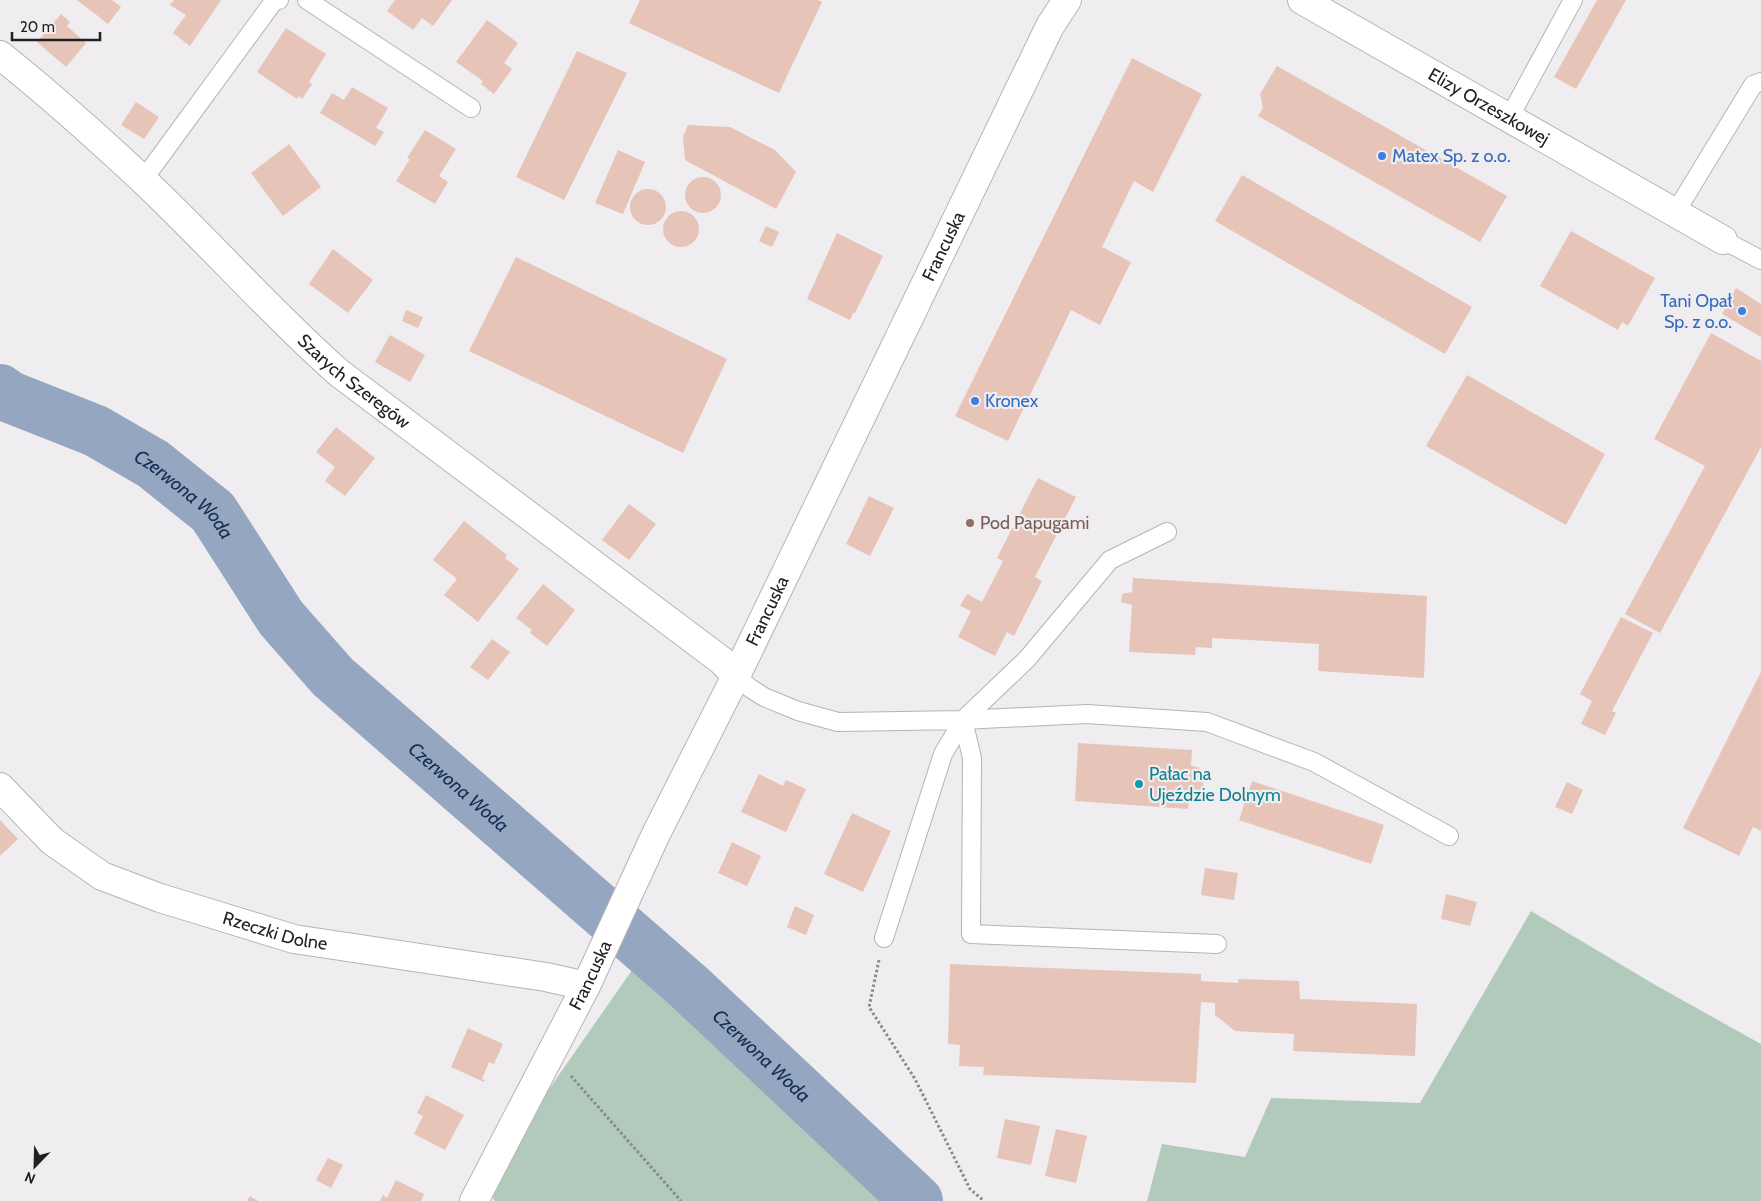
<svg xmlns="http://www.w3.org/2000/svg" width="1761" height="1201" font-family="Cabin,sans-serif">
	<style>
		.green { fill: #b1cabb }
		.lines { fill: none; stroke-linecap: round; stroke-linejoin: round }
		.river { stroke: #94a6c0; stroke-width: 52 }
		.building { fill: #e6c4b8 }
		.lane-casing { stroke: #b6b3b6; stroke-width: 20 }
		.street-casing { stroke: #b6b3b6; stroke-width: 30 }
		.path { stroke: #8a888b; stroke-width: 3; stroke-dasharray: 2.5 2.5; stroke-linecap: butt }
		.lane { stroke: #fff; stroke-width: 18 }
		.street { stroke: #fff; stroke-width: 28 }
		.shop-dot { fill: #3f7fe0; stroke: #f0edf0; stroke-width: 2 }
		.education-dot { fill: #8d6e63; stroke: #f0edf0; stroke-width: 2 }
		.culture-dot { fill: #0f9aa8; stroke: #f0edf0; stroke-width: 2 }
		.labels { text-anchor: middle; stroke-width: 4.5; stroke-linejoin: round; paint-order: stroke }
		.street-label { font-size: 18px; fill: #212022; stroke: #f0edf0 }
		.shop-label { font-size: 18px; fill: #366cbe; stroke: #f0edf0; text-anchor: start }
		.education-label { font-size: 18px; fill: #785e54; stroke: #f0edf0; text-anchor: start }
		.culture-label { font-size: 18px; fill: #0d838f; stroke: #f0edf0; text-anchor: start }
		.water-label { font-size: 19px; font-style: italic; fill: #132e52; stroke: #f0edf0 }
	</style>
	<rect width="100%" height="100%" fill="#f0edf0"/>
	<path class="green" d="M1531 911 1657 986 1761 1044V1201H1147L1162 1144 1245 1157 1271 1098 1420 1103Z
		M646 950 688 986 917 1201H495L483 1184Z"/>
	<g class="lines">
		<path class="river" id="s1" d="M0 390 10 397 96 431 153 464 213 512 281 618 333 677 688 986 917 1201"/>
	</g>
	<path class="building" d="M77 0H112L121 7 108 24Z
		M174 0H221L190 46 173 33 186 15 170 5Z
		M395 0H452L433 26 422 18 413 30 387 11Z
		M640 0H818L822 2 779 93 629 23Z
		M1597 0H1626L1576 89 1554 77Z
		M61 14 70 22 67 26 86 43 66 67 37 42Z
		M487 20 518 43 504 63 512 69 494 94 481 84 483 81 456 62Z
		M286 28 326 54 309 82 312 84 302 99 299 96 297 99 257 72Z
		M577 51 627 73 564 200 516 177Z
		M1132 58 1202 94 1153 192 1134 181 1102 247 1131 262 1100 325 1071 310 1008 441 955 416Z
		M1277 66 1507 196 1480 242 1258 116 1263 108 1260 94Z
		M352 87 388 108 376 128 384 132 375 146 320 113 332 93 344 100Z
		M136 102 159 117 144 139 121 125Z
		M688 125 730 127 775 150 796 172 776 209 685 160 683 137Z
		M425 130 456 149 439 176 448 182 435 204 396 181 410 159 407 158Z
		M289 144 321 187 283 216 251 173Z
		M618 150 645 162 623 214 595 203Z
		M1242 175 1472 307 1445 354 1215 221Z
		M685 195a18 18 0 1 1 36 0a18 18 0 1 1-36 0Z
		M630 207a18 18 0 1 1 36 0a18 18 0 1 1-36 0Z
		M663 229a18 18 0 1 1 36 0a18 18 0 1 1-36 0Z
		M766 226 779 232 772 247 759 241Z
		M1571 231 1655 278 1628 326 1622 322 1618 330 1540 286Z
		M837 233 883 256 855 313H853L850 320 807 299Z
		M333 249 373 280 348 313 309 284Z
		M516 257 727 359 683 453 469 351Z
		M1736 288 1761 304V337L1722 314Z
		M406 310 423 317 418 328 402 321Z
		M1711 333 1761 361V447L1660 633 1625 614 1705 466 1654 439Z
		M390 335 425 355 410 382 375 362Z
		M1467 375 1605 454 1566 525 1426 446Z
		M336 427 375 458 345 496 325 481 335 467 316 452Z
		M1038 478 1076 497 1035 577 1042 581 1014 636 1007 632 995 656 958 637 971 611 960 606 967 594 982 602 1003 561 997 558Z
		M869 496 894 508 870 556 846 544Z
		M629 504 656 524 629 560 602 540Z
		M464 521 507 555 505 558 519 569 478 622 444 595 457 579 433 560Z
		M1133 578 1427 596 1424 678 1318 671 1319 644 1212 638V648L1196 647 1195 655 1129 652 1132 605 1121 602 1122 594 1132 592Z
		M543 584 575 610 547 646 530 633 532 630 516 618Z
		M1621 617 1653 633 1612 711 1616 713 1605 735 1581 724 1592 701 1580 694Z
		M492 639 510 652 488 680 470 667Z
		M1761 672V831L1753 827 1739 856 1683 828Z
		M1078 743 1192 750 1191 766 1198 767 1204 772 1202 797 1196 800 1189 799 1188 809 1075 801Z
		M759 774 783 786 786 780 806 789 786 832 741 812Z
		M1252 781 1384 825 1371 864 1239 820Z
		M1567 782 1583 790 1572 814 1555 807Z
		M852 813 891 831 863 892 824 874Z
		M0 820 18 839 0 856Z
		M732 842 761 856 747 886 718 873Z
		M1205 868 1238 873 1234 900 1201 895Z
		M1446 894 1477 902 1470 926 1441 919Z
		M795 906 814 915 806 935 787 927Z
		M950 964 1201 974V981L1238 983V979L1299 981 1300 999 1417 1004 1415 1056 1293 1051 1294 1034 1235 1031 1215 1015V1003L1201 1002 1196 1083 983 1075 984 1067 959 1066 960 1045 948 1044Z
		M468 1028 503 1044 494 1064 489 1062 482 1079 485 1080 484 1082 451 1067Z
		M426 1095 464 1115 445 1150 414 1134 423 1116 417 1113Z
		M1005 1119 1040 1126 1031 1165 997 1158Z
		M1056 1129 1087 1136 1076 1183 1045 1176Z
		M328 1158 343 1165 331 1188 316 1180Z
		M396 1180 424 1194 421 1201H380L383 1195 387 1198Z
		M250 1196 258 1201H247Z"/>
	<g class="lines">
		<g class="lane-casing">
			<path id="lane" d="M307 0 471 108
				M1509 118 1573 0
				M143 180 274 1 279 0
				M1675 213 1753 85 1761 82
				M1723 240 1761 260
				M736 676 750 688 764 697 798 711 838 722 963 720 943 754 884 938
				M963 720 1087 714 1207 722 1314 762 1449 836
				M963 720 972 758 971 934 1217 944
				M963 720 1027 659 1110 560 1167 532"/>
		</g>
		<g class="street-casing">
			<g id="street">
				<path id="s2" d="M1302 0 1723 240"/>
				<path id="s3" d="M0 55C49 94 97 137 143 180 210 243 270 312 339 373L722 661 736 676"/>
				<path id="s4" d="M0 787 52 841 102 876 160 898 294 939 546 977 586 986"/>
				<path id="s5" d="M474 1201 586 986 656 834 736 676 1050 26 1067 0"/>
			</g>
		</g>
		<path class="path" d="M879 960 869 1007 915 1079 970 1189 984 1201
			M571 1076 681 1201"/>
		<use href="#lane" class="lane"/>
		<use href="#street" class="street"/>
	</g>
	<g class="shop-dot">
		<circle cx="1382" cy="156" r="5"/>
		<circle cx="1742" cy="311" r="5"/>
		<circle cx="975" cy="401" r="5"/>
	</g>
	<circle class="education-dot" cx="970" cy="523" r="5"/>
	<circle class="culture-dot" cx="1139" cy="784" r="5"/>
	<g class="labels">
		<g class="street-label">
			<text dy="6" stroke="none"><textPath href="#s2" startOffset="215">Elizy Orzeszkowej</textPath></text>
			<text dy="6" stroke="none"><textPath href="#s5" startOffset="1064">Francuska</textPath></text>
			<text dy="6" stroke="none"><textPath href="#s3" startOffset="482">Szarych Szeregów</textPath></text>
			<text dy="6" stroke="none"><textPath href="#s5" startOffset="659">Francuska</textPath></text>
			<text dy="6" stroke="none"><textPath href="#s4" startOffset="318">Rzeczki Dolne</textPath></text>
			<text dy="6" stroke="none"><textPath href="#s5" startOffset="254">Francuska</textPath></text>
		</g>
		<g class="shop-label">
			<text x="1392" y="162">Matex Sp. z o.o.</text>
			<text x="1732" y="307" text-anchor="end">Tani Opał<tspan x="1732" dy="21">Sp. z o.o.</tspan></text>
			<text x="985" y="407">Kronex</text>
		</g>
		<g class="education-label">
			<text x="980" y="529">Pod Papugami</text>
		</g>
		<g class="culture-label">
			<text x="1149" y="780">Pałac na<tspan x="1149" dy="21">Ujeździe Dolnym</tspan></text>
		</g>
		<g class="water-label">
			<text dy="7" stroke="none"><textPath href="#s1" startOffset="214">Czerwona Woda</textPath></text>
			<text dy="7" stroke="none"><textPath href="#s1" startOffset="619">Czerwona Woda</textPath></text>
			<text dy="7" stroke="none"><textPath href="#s1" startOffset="1024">Czerwona Woda</textPath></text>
		</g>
	</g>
	<g transform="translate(35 1166) rotate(203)" stroke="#f0edf0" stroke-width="4" paint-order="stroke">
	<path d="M0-4L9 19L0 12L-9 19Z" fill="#212022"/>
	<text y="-8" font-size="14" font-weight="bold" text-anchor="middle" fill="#212022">N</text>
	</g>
	<path d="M12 32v8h88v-8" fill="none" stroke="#212022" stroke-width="2.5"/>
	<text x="20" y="32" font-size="15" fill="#212022" stroke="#f0edf0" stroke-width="4" paint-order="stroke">20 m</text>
</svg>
